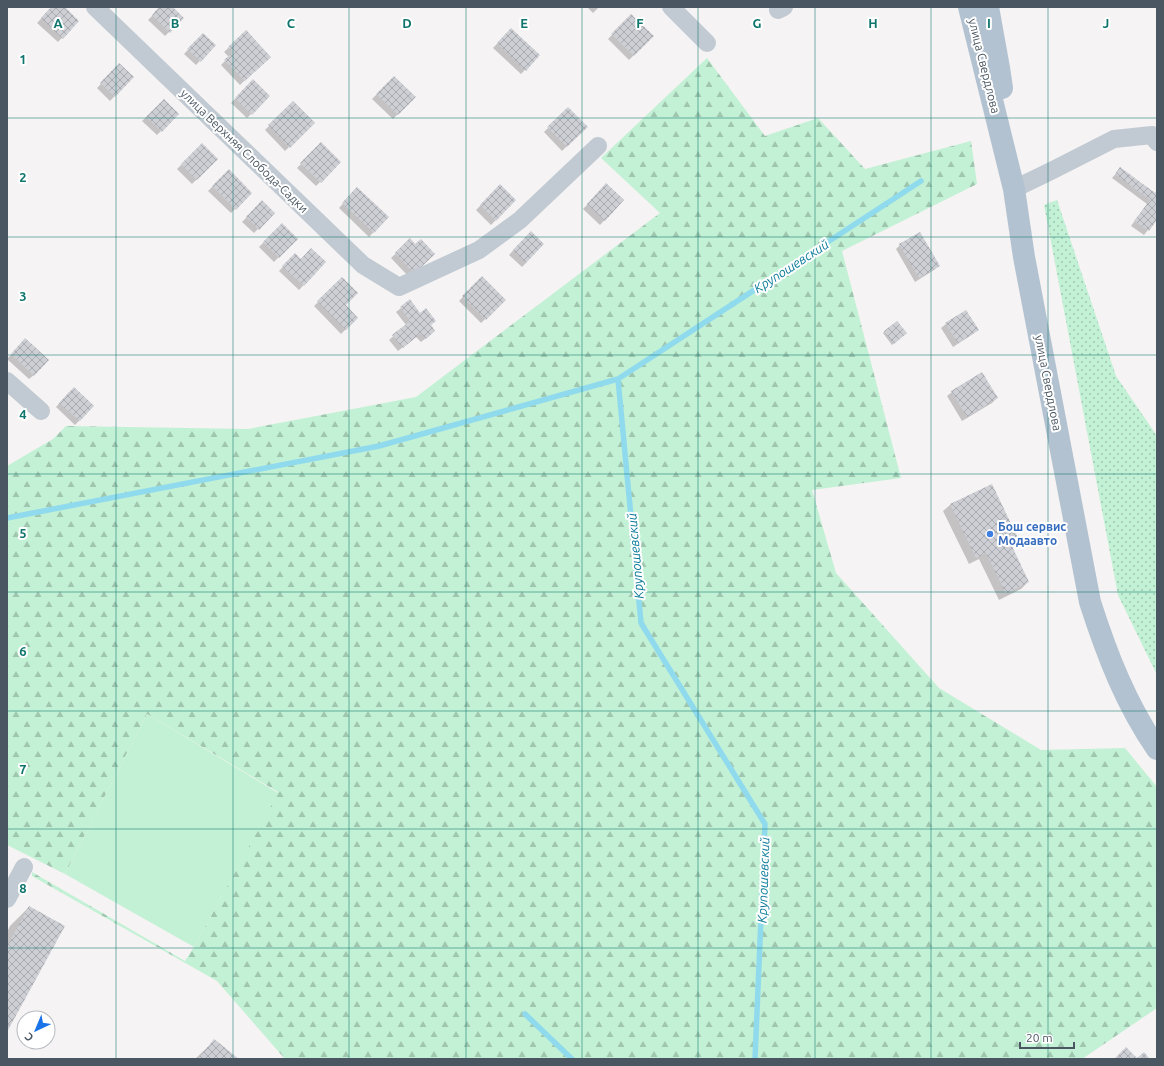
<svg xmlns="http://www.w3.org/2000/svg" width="1164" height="1066" font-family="Ubuntu,sans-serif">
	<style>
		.grass { fill: url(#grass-dots) }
		.forest { fill: url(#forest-firs) }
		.garden { fill: #c3f1d5 }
		.shadow { fill: #0003 }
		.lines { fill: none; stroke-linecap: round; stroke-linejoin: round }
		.stream { stroke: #90daee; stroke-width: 5.5 }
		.building { fill: url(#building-cross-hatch) }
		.minor { stroke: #c1cad2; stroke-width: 18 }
		.major { stroke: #b3c2d1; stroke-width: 22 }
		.grid { fill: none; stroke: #0f766e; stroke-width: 1; stroke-opacity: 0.55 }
		.shop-dot { fill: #3f7fe0; stroke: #fff; stroke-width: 1.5 }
		.labels { text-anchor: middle; stroke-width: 4; stroke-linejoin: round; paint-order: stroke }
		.street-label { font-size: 12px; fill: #4a5661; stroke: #fff }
		.shop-label { font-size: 12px; font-weight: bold; fill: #366cbe; stroke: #fff; text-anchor: start }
		.water-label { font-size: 13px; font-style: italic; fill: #0c7c9b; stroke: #fff }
		.grid-label { font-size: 13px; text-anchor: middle; font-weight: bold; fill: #0f766e; stroke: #fff; stroke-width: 4; stroke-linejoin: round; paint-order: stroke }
	</style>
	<defs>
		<pattern id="grass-dots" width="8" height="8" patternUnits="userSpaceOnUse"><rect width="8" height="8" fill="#c3f1d5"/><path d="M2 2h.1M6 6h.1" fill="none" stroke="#a0c6b0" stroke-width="1.8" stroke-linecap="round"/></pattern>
		<pattern id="forest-firs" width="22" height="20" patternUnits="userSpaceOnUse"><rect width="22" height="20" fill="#c3f1d5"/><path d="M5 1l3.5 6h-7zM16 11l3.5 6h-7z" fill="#a0c6b0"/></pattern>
		<pattern id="building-cross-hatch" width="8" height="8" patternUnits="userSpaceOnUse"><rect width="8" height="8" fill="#cdcfd5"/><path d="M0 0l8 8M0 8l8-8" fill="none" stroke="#a8abb0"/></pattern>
	</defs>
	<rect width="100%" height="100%" fill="#f5f3f3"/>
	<path class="grass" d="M1057 200 1116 376 1157 436V675L1118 595 1044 205Z"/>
	<path class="forest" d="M707 58 765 136 818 118 865 169 971 141 977 184 842 251 901 478 812 490 836 573 939 688 1041 750 1125 748 1157 787V1008L1082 1059H285L217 981 32 876V872L185 961 194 947 278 792 147 714 65 874 7 845V466L53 439 66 426 248 429 416 397 660 213 601 158Z"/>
	<path class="garden" d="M147 714 278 793 194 947 65 874Z"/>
	<path class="shadow" d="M52 7H64L78 21 58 42 37 23Z
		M161 7H172L183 18 165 36 148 20Z
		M587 7H599L593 13Z
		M631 15 653 36 629 60 608 39Z
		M511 29 539 55 521 74 493 48Z
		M246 31 269 57 240 85 221 65 229 57 224 52Z
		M203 34 215 45 196 65 184 54Z
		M119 65 132 77 110 101 97 88Z
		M394 77 414 97 393 119 372 99Z
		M253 81 269 96 247 118 231 103Z
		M164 100 178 114 157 135 142 121Z
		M293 102 313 123 285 151 265 130Z
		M568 108 586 127 562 151 544 132Z
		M202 144 217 159 192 184 177 169Z
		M321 144 340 162 316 186 297 168Z
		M1120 169 1154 194 1157 191V218L1144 235 1131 226 1147 204 1112 178Z
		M229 170 251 193 231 213 208 191Z
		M606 185 623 200 600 225 583 209Z
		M500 186 515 200 491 225 476 210Z
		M357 188 388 217 369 237 339 208Z
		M262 202 273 213 254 233 242 222Z
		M282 224 296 239 274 262 259 247Z
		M526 237V263L522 267 509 255Z
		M410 240 415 245 434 254 409 277 391 258Z
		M900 245 939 266 934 270 915 282 896 249Z
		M295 254 301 260 325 262 299 290 279 271Z
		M482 277 505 300 481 323 459 301Z
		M342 279 344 305 357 318 341 334 314 306Z
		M410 301 430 326V335L421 342 416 337 398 351 389 340 406 325 396 312Z
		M946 324 978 330 973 334 953 347 941 328Z
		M885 331 904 335 892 345 883 333Z
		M21 344 34 375 29 379 7 359Z
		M69 392 93 406 75 425 56 407Z
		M952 392 997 398 992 403 962 421 947 396Z
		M991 485 1017 538 1010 544 1028 582 1021 589 999 600 979 559 969 564 943 511 950 505Z
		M29 907 7 1030V932L10 926Z
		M214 1041 237 1059H195Z"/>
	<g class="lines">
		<path class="stream" d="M7 518 379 446 618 379
			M525 1014 572 1059
			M755 1059 765 824 641 623 618 379 921 181"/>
	</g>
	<path class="building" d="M51 7H65L79 21 63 39 41 18Z
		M159 7H173L184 18 170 33 152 15Z
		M631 14 654 36 634 56 611 34Z
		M511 28 540 55 526 71 497 43Z
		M246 30 271 57 245 81 224 60 233 52 228 47Z
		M203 33 216 45 201 62 187 49Z
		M119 63 134 77 115 97 100 83Z
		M394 76 416 97 398 115 376 94Z
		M253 79 270 96 252 115 235 98Z
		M164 99 179 114 162 132 146 117Z
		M293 101 315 123 290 148 268 125Z
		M568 107 588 127 567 147 547 127Z
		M321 142 341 162 321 183 300 163Z
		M202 143 218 159 197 180 181 164Z
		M1120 167 1155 193 1157 190V220L1149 231 1134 221 1150 200 1115 174Z
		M229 169 252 193 236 210 212 186Z
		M606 183 624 200 605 221 587 204Z
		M500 184 516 200 496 221 480 205Z
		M357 187 389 217 374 233 342 203Z
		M262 200 275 213 259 230 246 217Z
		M282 223 298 239 279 258 263 242Z
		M531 231 544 244 526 263 513 250Z
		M920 232 940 266 919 278 899 244Z
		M410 238 415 244 421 239 435 254 414 274 395 253Z
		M311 248 326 262 304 286 282 266 295 253 301 259Z
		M482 276 506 300 486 320 462 296Z
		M342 277 358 293 346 305 358 318 346 330 317 301Z
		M410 299 420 313 426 308 436 321 431 325 435 331 426 339 421 333 403 348 392 335 410 321 400 307Z
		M966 310 979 330 958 343 945 323Z
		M897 321 907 333 894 344 884 331Z
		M25 338 49 360 34 376 11 354Z
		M982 372 998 398 967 417 951 391Z
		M74 387 94 406 80 421 59 403Z
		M992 484 1018 538 1010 542 1029 582 1006 594 986 553 976 558 950 504Z
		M29 906 65 926 7 1032V946Z
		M214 1039 239 1059H198Z
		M1126 1047 1137 1058 1144 1052 1150 1059H1114Z"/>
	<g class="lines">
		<path class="minor" d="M95 7 363 265 399 287 479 250 520 220 598 146
			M671 7 707 43
			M778 10 784 7
			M1014 189 1051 171 1114 139 1152 135 1157 142
			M7 381 41 411
			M7 899 24 867"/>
		<path class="major" d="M969 7 1014 189 1024 257 1090 602C1107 655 1126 704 1157 749
			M988 7 999 68 1002 88"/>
	</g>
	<path class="grid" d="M116 7V1059M233 7V1059M349 7V1059M466 7V1059M582 7V1059M698 7V1059M815 7V1059M931 7V1059M1048 7V1059M7 118H1157M7 237H1157M7 355H1157M7 474H1157M7 592H1157M7 711H1157M7 829H1157M7 948H1157"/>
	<circle class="shop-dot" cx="990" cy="534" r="4"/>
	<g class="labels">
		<g class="street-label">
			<text transform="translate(984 66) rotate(76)" y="4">улица Свердлова</text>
			<text transform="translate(244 151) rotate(44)" y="4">улица Верхняя Слобода-Садки</text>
			<text transform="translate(1048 383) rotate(79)" y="4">улица Свердлова</text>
		</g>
		<g class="shop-label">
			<text x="998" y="531">Бош сервис<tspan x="998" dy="14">Модаавто</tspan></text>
		</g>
		<g class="water-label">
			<text transform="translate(791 266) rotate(-33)" y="5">Крупошевский</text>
			<text transform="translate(635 556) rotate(-95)" y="5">Крупошевский</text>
			<text transform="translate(763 880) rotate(-88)" y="5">Крупошевский</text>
		</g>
	</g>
	<g class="grid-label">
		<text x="58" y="28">A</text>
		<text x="175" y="28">B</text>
		<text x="291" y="28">C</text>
		<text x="407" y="28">D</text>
		<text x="524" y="28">E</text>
		<text x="640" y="28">F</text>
		<text x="757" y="28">G</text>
		<text x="873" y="28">H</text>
		<text x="989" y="28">I</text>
		<text x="1106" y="28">J</text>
		<text x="23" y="64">1</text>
		<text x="23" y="182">2</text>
		<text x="23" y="301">3</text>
		<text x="23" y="419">4</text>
		<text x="23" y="538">5</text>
		<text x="23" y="656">6</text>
		<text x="23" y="774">7</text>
		<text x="23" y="893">8</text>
	</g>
	<rect width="1164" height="1066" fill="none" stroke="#4a5661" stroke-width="16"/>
	<g transform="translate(36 1030) rotate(224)"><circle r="19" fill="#ffffff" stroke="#b7bbc0"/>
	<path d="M0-3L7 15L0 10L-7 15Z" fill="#1a73e8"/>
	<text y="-6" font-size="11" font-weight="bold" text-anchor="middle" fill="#4a5661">С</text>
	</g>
	<path d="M1020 1042v6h54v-6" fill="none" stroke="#4a5661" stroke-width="2"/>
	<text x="1026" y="1042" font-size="12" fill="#4a5661" stroke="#ffffff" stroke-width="3" paint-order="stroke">20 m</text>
</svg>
